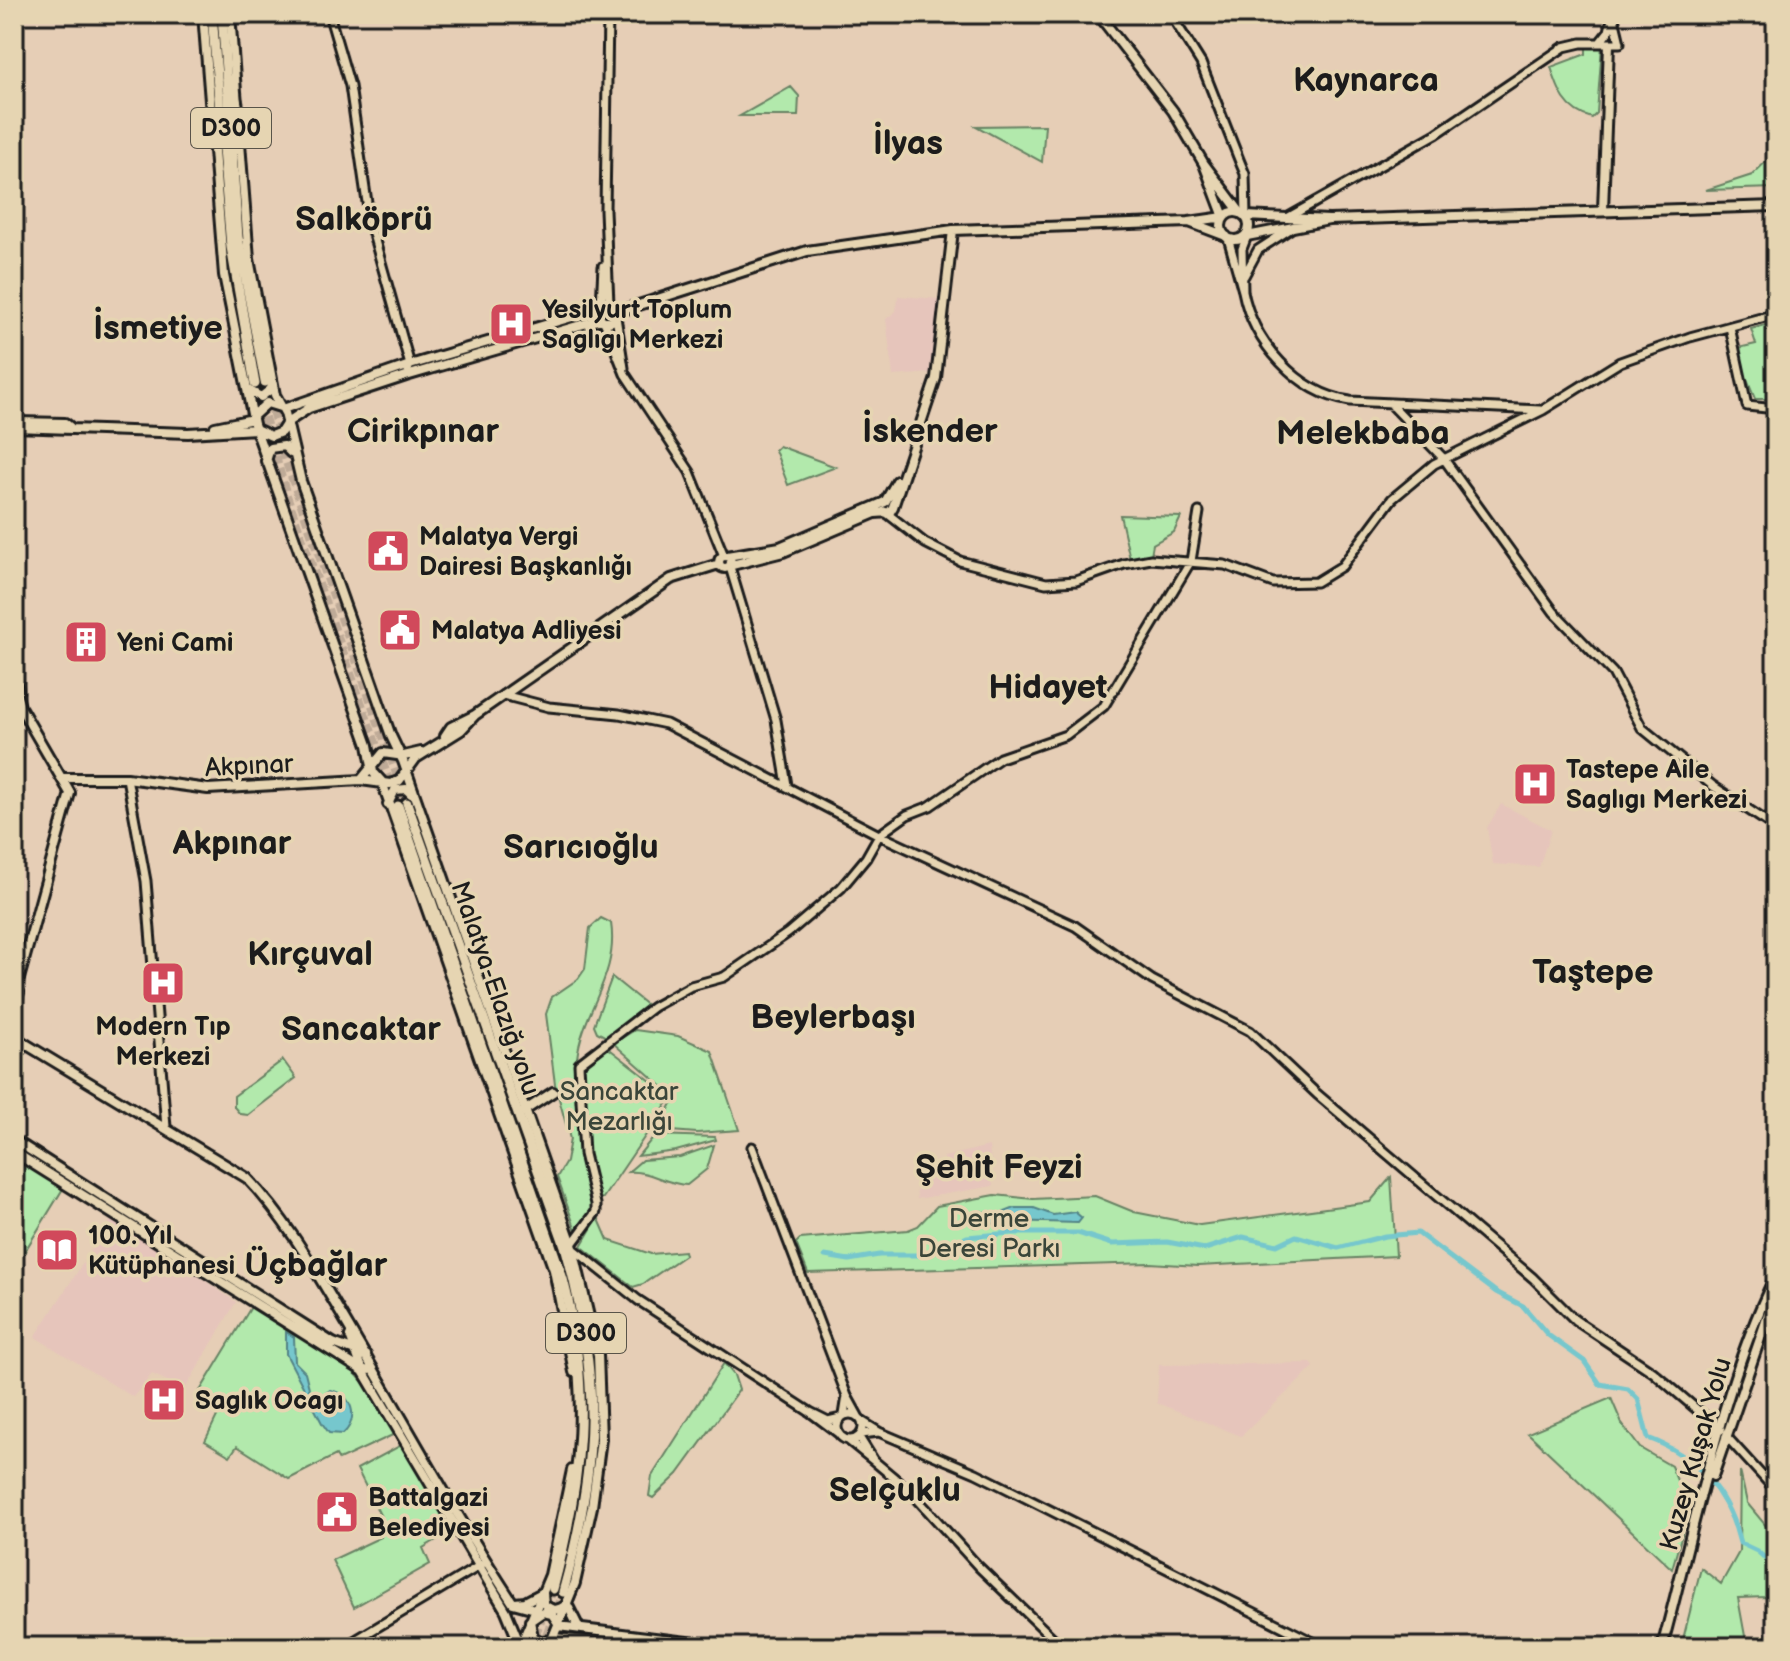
<svg xmlns="http://www.w3.org/2000/svg" width="1790" height="1661" font-family="'Balsamiq Sans',sans-serif">
	<style>
		.built { fill: #e6c5bb }
		.green { fill: #b2e9ac; stroke: #678264; stroke-width: 2 }
		.water { fill: #76c7cd; stroke: #528386; stroke-width: 2 }
		.lines { fill: none; stroke-linecap: round; stroke-linejoin: round }
		.stream { stroke: #528386; stroke-width: 2 }
		.canal { stroke: #76c7cd; stroke-width: 5 }
		.trunk-tunnel { stroke: #beaa97; stroke-width: 9; stroke-dasharray: 9 4.5; stroke-linecap: butt }
		.tertiary-casing { stroke: #1c1c1c; stroke-width: 13 }
		.secondary-casing { stroke: #1c1c1c; stroke-width: 14 }
		.trunk-casing { stroke: #1c1c1c; stroke-width: 15 }
		.tertiary { stroke: #e6d5b2; stroke-width: 7 }
		.secondary { stroke: #e6d5b2; stroke-width: 8 }
		.trunk { stroke: #e6d5b2; stroke-width: 9 }
		.labels { text-anchor: middle; stroke-width: 7; stroke-linejoin: round; paint-order: stroke }
		.shield { fill: #e6d5b2; stroke: #595449; stroke-width: 2 }
		.shield-label { font-size: 24px; font-weight: bold; fill: #1c1c1c }
		.poi-label { font-size: 26px; font-weight: bold; fill: #1c1c1c; stroke: #e6d5b2; text-anchor: start }
		.street-label { font-size: 26px; fill: #1c1c1c; stroke: #e6d5b2 }
		.park-label { font-size: 26px; fill: #3a4539; stroke: #e6d5b2 }
		.district-label { font-size: 34px; font-weight: bold; fill: #1c1c1c; stroke: #e6d5b2 }
	</style>
	<rect width="100%" height="100%" fill="#e6ceb6"/>
	<filter id="ink" filterUnits="userSpaceOnUse"><feTurbulence type="fractalNoise" baseFrequency=".0125" numOctaves="2"/><feDisplacementMap in="SourceGraphic" scale="16" xChannelSelector="R" yChannelSelector="G"/><feConvolveMatrix kernelMatrix="1 2 1 2 8 2 1 2 1" color-interpolation-filters="sRGB"/></filter>
	<g filter="url(#ink)">
		<path class="built" d="M898 296 941 299 932 373 893 376 886 319 896 311Z
			M1501 804 1551 830 1539 867 1493 864 1487 828Z
			M989 1146 993 1186 917 1199 916 1172 945 1167 944 1157Z
			M113 1217 236 1302 185 1389 152 1374 133 1397 35 1337Z
			M1311 1363 1314 1367 1241 1436 1157 1403 1159 1365Z"/>
		<path class="green" d="M1602 45 1597 113 1592 118C1565 111 1558 90 1551 67L1586 54V48Z
			M791 87 799 96 798 116H740Z
			M1045 125 1042 162 976 126Z
			M1776 152V188L1706 190 1752 175Z
			M1776 322V399H1755L1734 349 1756 344 1751 329Z
			M779 446 836 467 788 485 775 450Z
			M1120 515 1181 517 1174 532 1153 544 1151 555 1130 559Z
			M601 918 611 923C619 976 583 1009 577 1058 570 1110 585 1160 594 1211L577 1233 557 1177 566 1162 570 1139 555 1084 546 1014 552 997 578 979 585 969 590 928Z
			M612 977 648 1006 608 1038 597 1032 594 1025Z
			M635 1030 678 1036 712 1051 739 1130 697 1133 658 1130 675 1098 613 1043Z
			M607 1047 665 1092 669 1101 603 1198 599 1200 587 1155 581 1067Z
			M283 1060 296 1078 248 1115 240 1114 234 1107V1096Z
			M655 1135 715 1137 716 1140 676 1151 638 1156Z
			M714 1145 707 1169 687 1185C665 1184 649 1170 628 1172L642 1160 680 1157Z
			M14 1156 64 1187 17 1264 14 1262Z
			M1391 1177 1396 1256 1198 1266 1150 1263 808 1273 796 1243 800 1239 908 1230 918 1226 937 1206 995 1195 1033 1199 1095 1196 1134 1212 1200 1225 1370 1202Z
			M598 1217 608 1240 651 1254 684 1251 685 1255 643 1284 633 1287 581 1246Z
			M251 1307 349 1366 377 1398 397 1433 339 1460 336 1455 289 1479 237 1446 230 1456 205 1441 220 1410 197 1396Z
			M724 1363 734 1375 739 1390 678 1474 653 1498 649 1496 652 1476Z
			M1611 1398 1622 1424 1640 1448 1671 1466 1689 1509 1672 1569 1528 1433Z
			M405 1443 455 1529 423 1548 430 1564 354 1607 332 1560 381 1537 383 1521 357 1469Z
			M1740 1471 1747 1503 1776 1538V1602L1766 1597 1738 1598 1747 1647H1681L1701 1568 1721 1584 1739 1552Z"/>
		<path class="water" d="M1015 1208H1034L1053 1215 1075 1212 1082 1218 1078 1223 1008 1221 974 1227 970 1222 972 1215 981 1211 995 1216Z
			M286 1332 294 1337 295 1362 305 1372 311 1396 318 1399 330 1390C352 1394 360 1418 343 1434L329 1433 322 1423 286 1354Z"/>
		<g class="lines">
			<path class="stream" d="M46 1167 193 1259"/>
			<path class="canal" d="M825 1256 849 1260 879 1255H926L967 1237 1011 1233H1078L1112 1244 1167 1242 1205 1249 1243 1237 1277 1245 1296 1236 1338 1248 1385 1236 1418 1233 1496 1292 1523 1306 1548 1335 1584 1361 1600 1384 1628 1389 1638 1399 1648 1438C1697 1456 1728 1493 1740 1543L1757 1551 1776 1568"/>
			<path class="trunk-tunnel" d="M266 385 285 458 407 803
				M257 391 286 494 398 806
				M530 1647 553 1589
				M542 1647 563 1592"/>
			<g class="tertiary-casing">
				<path id="tertiary" d="M329 14 350 86 370 223 410 365 408 370
					M608 14 605 210 609 304
					M1174 14 1176 23 1201 63 1240 162 1245 174 1246 216
					M1601 41 1609 31 1612 19
					M1287 218 1436 134 1564 47 1581 43H1620L1613 14
					M1228 238 1243 291 1242 249 1247 236
					M1244 276 1258 250 1290 229
					M1243 291C1253 342 1297 393 1350 401L1540 410
					M601 306 603 266
					M616 317 624 368
					M604 321 625 374 690 472 724 556
					M1730 327 1747 406 1776 409
					M1390 403 1444 459 1554 612 1613 673 1642 728 1713 786 1776 828
					M884 511 925 543 960 561 1046 583 1076 581 1124 564 1151 559 1225 565 1273 583 1316 582 1342 566 1392 499 1434 464 1543 410 1620 362 1690 337 1776 314
					M730 567 776 720 787 785
					M503 695 549 707 619 714 666 724 879 835 1075 926 1152 980 1250 1031 1317 1094 1533 1278 1575 1320 1653 1372 1721 1430
					M127 778 146 881 166 1127
					M752 1147 847 1396
					M572 1244 596 1212V1204L584 1154 579 1064 653 1007 691 986 724 977 788 933 841 888 866 858 879 835 907 815 930 806 1000 758 1066 735 1104 706 1191 561 1199 512
					M574 1249 638 1300 810 1412
					M837 1427a13 13 0 1 1 26 0a13 13 0 1 1-26 0Z
					M844 1415 847 1396 858 1416
					M879 1432 976 1473 1323 1647
					M838 1433 810 1412 828 1421 841 1418
					M861 1434 879 1432 863 1422
					M1726 1436 1776 1491
					M848 1440 874 1461 859 1437
					M874 1461 911 1492 978 1566 1062 1647
					M344 1647 484 1563"/>
			</g>
			<g class="secondary-casing">
				<path id="secondary" d="M203 14 224 275 254 424 368 745 373 772 382 782 554 1270 574 1372
					M230 14 249 259 275 395 285 413 301 481 391 736 403 761 572 1244 598 1355 601 1439 592 1507 575 1583 549 1647
					M1098 14 1173 111 1204 164
					M1603 210 1609 44
					M1221 226a14 14 0 1 1 28 0a14 14 0 1 1-28 0Z
					M1246 216 1329 220 1247 236
					M1329 220 1776 206
					M1226 236 1189 222 1224 217 1204 164 1240 212
					M599 313a9 9 0 1 1 18 0a9 9 0 1 1-18 0Z
					M617 312 807 251 953 230 1189 222
					M248 390 261 397 271 389 272 383
					M283 409 410 365 599 309
					M254 415 267 403 280 407
					M17 422 65 423 70 427
					M286 423 309 408 406 376 601 319
					M14 427 188 433 256 429
					M215 427 253 419
					M256 429 271 436 281 432 286 424
					M266 461 270 448 284 446 291 453
					M719 562a6 6 0 1 1 12 0a6 6 0 1 1-12 0Z
					M727 556 780 547 885 502 897 481
					M732 565 783 552 875 513 890 512 893 507 936 378 953 230
					M14 668 18 691
					M14 686 20 707 70 793 14 997
					M445 736 451 727 475 715 671 579 719 564
					M64 778H127L208 789 361 780 390 784 399 781 416 758 461 730 475 715
					M361 780 383 753 404 756 421 752
					M388 804 395 790 406 789 411 794
					M14 1013 19 992
					M14 1037 247 1178C289 1222 316 1272 347 1324 402 1417 454 1513 513 1603L535 1609
					M524 1111 553 1092
					M14 1140 333 1343 366 1355
					M14 1152 352 1364 363 1371 373 1369
					M350 1336 363 1371 506 1611 520 1645
					M1713 1476 1776 1292
					M543 1593 544 1604C552 1612 559 1611 567 1604L579 1628
					M515 1603 525 1602 542 1593
					M558 1626 727 1647
					M553 1638 654 1647
					M551 1640 540 1641 533 1637 530 1621 543 1612 552 1614 558 1623
					M520 1647 550 1575 572 1470
					M1662 1647C1694 1529 1722 1383 1776 1275"/>
			</g>
			<g class="trunk-casing">
				<path id="trunk" d="M212 14 231 247 255 384
					M222 14 238 237 265 382
					M231 82 237 104
					M407 803 565 1246C601 1376 599 1463 563 1592
					M398 806 563 1279C592 1390 582 1480 553 1589"/>
			</g>
			<use href="#tertiary" class="tertiary"/>
			<use href="#secondary" class="secondary"/>
			<use href="#trunk" class="trunk"/>
		</g>
	</g>
	<defs>
		<g id="hospital-square" transform="scale(2.3)"><rect x="-9" y="-9" width="18" height="18" rx="4" fill="#d1495b" stroke="#e6d5b2"/><path d="M-5-5h3v3.5h4V-5h3V5h-3V1.5h-4V5h-3Z" fill="#fff"/></g>
		<g id="civic-square" transform="scale(2.3)"><rect x="-9" y="-9" width="18" height="18" rx="4" fill="#d1495b" stroke="#e6d5b2"/><path d="M-.6-6.5H3V-4.5H.6V-3L4-1V1h2V6H-6V1h2V-1L-.6-3ZM-1.2 2.5V6h2.4V2.5Z" fill="#fff"/></g>
		<g id="building-square" transform="scale(2.3)"><rect x="-9" y="-9" width="18" height="18" rx="4" fill="#d1495b" stroke="#e6d5b2"/><path d="M-4-6H4V6H1V3H-1V6H-4ZM-2.5-4.3h1.7v1.8h-1.7ZM.8-4.3h1.7v1.8H.8ZM-2.5-1h1.7V.8h-1.7ZM.8-1h1.7V.8H.8Z" fill="#fff"/></g>
		<g id="library-square" transform="scale(2.3)"><rect x="-9" y="-9" width="18" height="18" rx="4" fill="#d1495b" stroke="#e6d5b2"/><path d="M-6-4Q-3-5.5-.7-3.5V5Q-3 3-6 4ZM6-4Q3-5.5 .7-3.5V5Q3 3 6 4Z" fill="#fff"/></g>
	</defs>
	<g fill-rule="evenodd">
		<use href="#hospital-square" x="511" y="324"/>
		<use href="#civic-square" x="388" y="551"/>
		<use href="#civic-square" x="400" y="630"/>
		<use href="#building-square" x="86" y="642"/>
		<use href="#hospital-square" x="1535" y="784"/>
		<use href="#hospital-square" x="163" y="983"/>
		<use href="#library-square" x="57" y="1250"/>
		<use href="#hospital-square" x="164" y="1400"/>
		<use href="#civic-square" x="337" y="1512"/>
	</g>
	<g class="labels">
		<g class="shield">
			<rect x="191" y="108" width="80" height="40" rx="6"/>
			<rect x="546" y="1313" width="80" height="40" rx="6"/>
		</g>
		<g class="shield-label">
			<text x="231" y="136">D300</text>
			<text x="586" y="1341">D300</text>
		</g>
		<g class="poi-label">
			<text x="542" y="318">Yesilyurt Toplum<tspan x="542" dy="30">Saglıgı Merkezi</tspan></text>
			<text x="419" y="545">Malatya Vergi<tspan x="419" dy="30">Dairesi Başkanlığı</tspan></text>
			<text x="431" y="639">Malatya Adliyesi</text>
			<text x="117" y="651">Yeni Cami</text>
			<text x="1566" y="778">Tastepe Aile<tspan x="1566" dy="30">Saglıgı Merkezi</tspan></text>
			<text x="163" y="1035" text-anchor="middle">Modern Tıp<tspan x="163" dy="30">Merkezi</tspan></text>
			<text x="88" y="1244">100. Yıl<tspan x="88" dy="30">Kütüphanesi</tspan></text>
			<text x="195" y="1409">Saglık Ocagı</text>
			<text x="368" y="1506">Battalgazi<tspan x="368" dy="30">Belediyesi</tspan></text>
		</g>
		<g class="street-label">
			<text transform="translate(249 765) rotate(-3)" y="9">Akpınar</text>
			<text transform="translate(496 988) rotate(71)" y="9">Malatya-Elazığ yolu</text>
			<text transform="translate(1695 1454) rotate(-74)" y="9">Kuzey Kuşak Yolu</text>
		</g>
		<g class="park-label">
			<text x="619" y="1100">Sancaktar<tspan x="619" dy="30">Mezarlığı</tspan></text>
			<text x="989" y="1227">Derme<tspan x="989" dy="30">Deresi Parkı</tspan></text>
		</g>
		<g class="district-label">
			<text x="1366" y="91">Kaynarca</text>
			<text x="908" y="154">İlyas</text>
			<text x="364" y="230">Salköprü</text>
			<text x="158" y="339">İsmetiye</text>
			<text x="423" y="442">Cirikpınar</text>
			<text x="930" y="442">İskender</text>
			<text x="1363" y="444">Melekbaba</text>
			<text x="1048" y="698">Hidayet</text>
			<text x="232" y="854">Akpınar</text>
			<text x="581" y="858">Sarıcıoğlu</text>
			<text x="310" y="965">Kırçuval</text>
			<text x="1593" y="983">Taştepe</text>
			<text x="833" y="1028">Beylerbaşı</text>
			<text x="361" y="1040">Sancaktar</text>
			<text x="999" y="1178">Şehit Feyzi</text>
			<text x="316" y="1276">Üçbağlar</text>
			<text x="895" y="1501">Selçuklu</text>
		</g>
	</g>
	<rect width="1790" height="1661" fill="none" stroke="#e6d5b2" stroke-width="48"/>
	<rect x="24" y="24" width="1742" height="1613" fill="none" stroke="#1c1c1c" stroke-width="3" filter="url(#ink)"/>
</svg>
